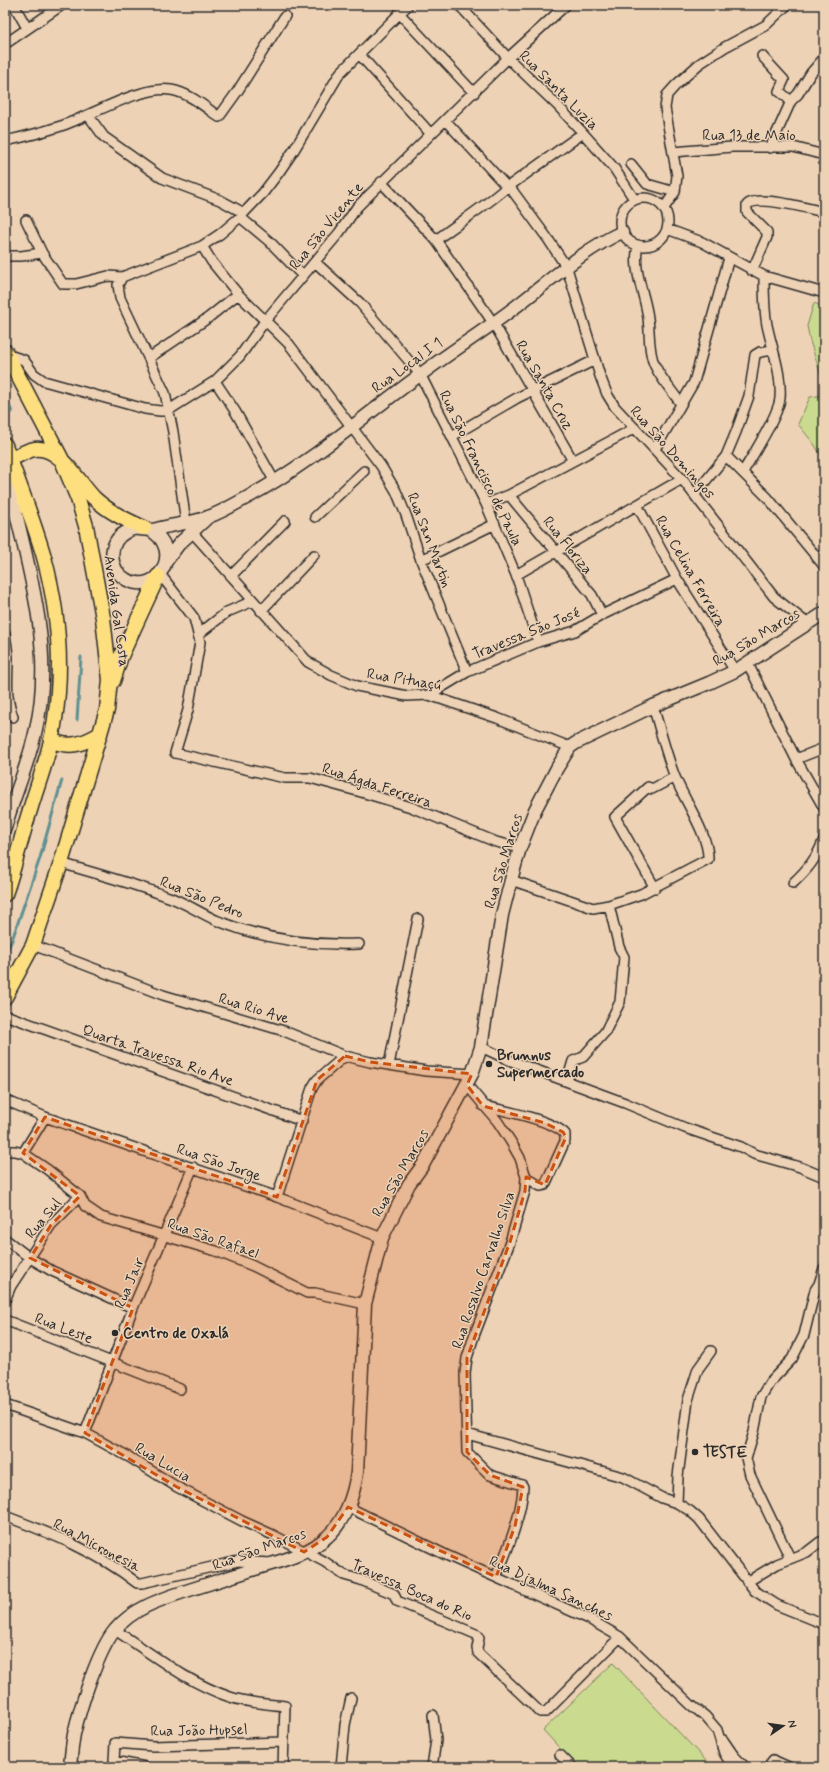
<svg xmlns="http://www.w3.org/2000/svg" width="829" height="1772" font-family="Mynerve,sans-serif">
	<style>
		.green { fill: #cada8e; stroke: #7a825c }
		.lines { fill: none; stroke-linecap: round; stroke-linejoin: round }
		.stream { stroke: #5f9093; stroke-width: 3 }
		.street-casing { stroke: #2b2b2b; stroke-width: 12 }
		.secondary-casing { stroke: #2b2b2b; stroke-width: 15 }
		.primary-casing { stroke: #2b2b2b; stroke-width: 17 }
		.street { stroke: #eed2b5; stroke-width: 9 }
		.secondary { stroke: #eed2b5; stroke-width: 12 }
		.primary { stroke: #fedf80; stroke-width: 14 }
		.marked { fill: #cc5211; fill-opacity: 0.2; stroke: #cc5211; stroke-width: 3; stroke-dasharray: 8 5; stroke-linejoin: round }
		.poi-dot { fill: #2b2b2b; stroke: #eed2b5; stroke-width: 1.5 }
		.labels { text-anchor: middle; stroke-width: 3; stroke-linejoin: round; paint-order: stroke }
		.street-label { font-size: 15px; fill: #2b2b2b; stroke: #eed2b5 }
		.poi-label { font-size: 15px; font-weight: bold; fill: #2b2b2b; stroke: #eed2b5; text-anchor: start }
	</style>
	<rect width="100%" height="100%" fill="#eed2b5"/>
	<filter id="ink" filterUnits="userSpaceOnUse"><feTurbulence type="fractalNoise" baseFrequency=".025" numOctaves="2"/><feDisplacementMap in="SourceGraphic" scale="8" xChannelSelector="R" yChannelSelector="G"/><feConvolveMatrix kernelMatrix="1 2 1 2 8 2 1 2 1" color-interpolation-filters="sRGB"/></filter>
	<g filter="url(#ink)">
		<path class="green" d="M814 303 824 307V385L810 341 807 326Z
			M824 395V460L814 444 798 424 810 397Z
			M613 1663 712 1767H577L543 1730Z"/>
		<g class="lines">
			<path class="stream" d="M5 397 12 412
				M77 720 81 657
				M5 954 12 940 40 858 62 780"/>
			<g class="street-casing">
				<path id="street" d="M14 5 27 28
					M459 5 508 58 558 106 583 133 614 168 634 199
					M399 13 474 93
					M5 44 62 5
					M359 54 430 133
					M762 56 784 80 779 91 791 101
					M88 115 104 137 162 178 220 200 244 213
					M445 120 507 187 509 186 548 239 567 268 600 376 607 394 615 407 682 479 774 597 808 624
					M5 141C24 137 43 132 61 126 91 116 141 85 171 90 189 93 204 106 219 117L237 92 285 16
					M770 148 791 101 798 94 811 73 824 58
					M673 152 732 147H793L824 155
					M631 164 647 184 675 192
					M381 182 436 240 494 324 573 461
					M509 186 583 133
					M620 222a24 24 0 1 1 48 0a24 24 0 1 1-48 0Z
					M664 208 675 192 677 176 665 108 667 95 676 85 699 64 725 47 766 25 787 5
					M240 217 270 242 303 276
					M26 220 42 253 63 284H76L108 276 122 277 202 246 220 234 240 217 263 193 279 172 294 150 340 73 408 5
					M667 229 702 242 764 276 824 293
					M436 240C460 222 484 207 507 187
					M638 245C632 271 645 293 648 318 650 333 648 352 655 366 661 379 673 392 681 404
					M202 246 212 262 238 294 289 344 381 466 396 491 406 515 421 560 467 672
					M5 256H21L42 253
					M315 262 360 303 420 374 486 504 516 575 538 642
					M752 271 767 237V232L747 212V205C757 194 809 209 824 212
					M122 277 118 285 120 298 165 393 173 432 186 523
					M6 354 24 360 34 374 44 381 145 409 160 411 169 410 215 381 240 356 265 321 339 233 357 207 508 58 566 5
					M149 358 208 318 238 294
					M215 381 235 411 275 482
					M452 436 517 398 595 360
					M655 449 694 382 729 258
					M726 456 768 498 824 566
					M743 472C752 456 779 415 780 398 782 374 772 349 767 325 764 309 764 293 764 276
					M695 494 726 456 736 432 749 396 755 355 760 352 773 350
					M509 495 592 595 602 615
					M486 504 509 495 635 428
					M637 505 677 579 735 671
					M315 517 364 471
					M192 532 308 662 331 675 357 686 407 696 429 695 497 718 570 747
					M421 560 495 524
					M160 574 194 618 200 642 188 710 175 753 285 778H310L361 792 411 807 496 842 520 848
					M516 575 682 479
					M231 576 285 521
					M261 611 314 555
					M5 634C6 642 8 651 8 659 8 680 5 697 13 717
					M199 634 227 612 253 601
					M748 664 796 759 824 808
					M429 695 467 672 538 642 575 631 602 615 677 579
					M796 759 824 748
					M61 863C96 874 132 883 166 896 185 902 201 914 218 921 263 939 312 946 359 944
					M511 880 593 908 609 905 641 894 708 859C709 835 684 800 675 777 666 754 660 729 653 706
					M793 883C807 870 817 858 824 839
					M655 888 615 817 648 787 652 789 675 777
					M33 945 163 995 284 1031 345 1056 370 1062 426 1071 472 1074
					M5 1015 302 1121
					M481 1047 509 1060 625 1103 685 1128 741 1147 754 1154 800 1167 824 1177
					M389 1065 418 919
					M567 1081 573 1061 583 1057 597 1041 605 1032 620 1002 624 957 619 947 609 905
					M467 1085 498 1122 511 1142 520 1158 526 1177 525 1191 510 1242 474 1336 467 1358 465 1373 467 1452 490 1475 522 1485 523 1487C522 1514 507 1552 496 1577
					M5 1100 45 1117 277 1197 382 1238
					M483 1106C502 1110 553 1120 565 1134V1141L545 1185 540 1186 526 1177
					M5 1151H15L23 1153 48 1170 80 1196 85 1206 101 1217 216 1251 253 1266 307 1293H315L365 1304
					M23 1153 45 1117
					M277 1197 312 1088 317 1080 345 1056
					M5 1239 30 1258 52 1271 133 1308
					M5 1300 11 1286 51 1225 80 1196
					M5 1320 180 1389
					M5 1405 85 1433 129 1457 177 1487 242 1521 273 1535 325 1562 344 1575 361 1580 394 1594 397 1601 478 1635 479 1638 477 1648 478 1653 540 1712H546L620 1637
					M85 1433 133 1308 193 1167
					M467 1434 623 1477 662 1498 677 1503 690 1511 699 1519 755 1591 777 1605 824 1624
					M677 1503 678 1476 688 1400 698 1369 711 1351
					M348 1507 446 1555 589 1619 620 1637 691 1705 705 1716 717 1730 724 1753 733 1767
					M5 1516C50 1533 98 1552 137 1583H142L238 1561 270 1563
					M790 1558 750 1475 746 1458 754 1432 761 1397 770 1382 792 1359 804 1335 815 1290 819 1284 824 1268
					M747 1582 777 1564 807 1552 820 1542H824
					M115 1630C152 1654 188 1683 230 1697 248 1703 267 1704 285 1706L283 1767
					M723 1740 734 1756 745 1767
					M560 1755 572 1767
					M145 1767 114 1761 115 1743 153 1746 284 1742
					M341 1767 345 1725 351 1698
					M432 1767 436 1740 433 1715
					M768 1767 773 1760 789 1767"/>
			</g>
			<g class="secondary-casing">
				<path id="secondary" d="M150 530C184 549 159 596 127 580 108 570 107 542 126 532 135 526 141 530 151 530 155 530 161 528 165 527 179 524 195 522 208 517 222 512 235 504 248 497 310 464 363 416 420 375 449 353 481 333 510 311 546 284 581 251 622 232
					M167 560 179 544 207 518
					M5 828C14 795 29 763 36 729 55 647 27 563 9 484L6 470 10 459
					M70 1767C71 1756 72 1745 74 1734 80 1708 98 1650 115 1630 132 1609 159 1600 183 1592 208 1584 233 1576 258 1568 281 1561 309 1554 327 1537 345 1521 354 1495 357 1472L365 1304 382 1238 409 1184 423 1165 472 1074 481 1047 502 915 511 880 520 848 535 810 557 768 570 747 576 743 653 706 709 683 735 671 824 613"/>
			</g>
			<g class="primary-casing">
				<path id="primary" d="M5 351 61 458 78 499 86 526 103 618 110 680 107 710 61 863 33 945 5 997
					M5 445C18 482 33 519 44 557 58 609 63 666 55 719 51 750 39 780 30 810 21 838 15 866 5 894
					M10 459C18 456 27 450 35 449 60 446 79 483 94 498 109 512 126 520 144 528
					M113 681 121 656 158 576
					M51 740C69 749 83 744 100 734"/>
			</g>
			<use href="#street" class="street"/>
			<use href="#secondary" class="secondary"/>
			<use href="#primary" class="primary"/>
		</g>
	</g>
	<path class="marked" d="M345 1056 370 1062 472 1074 467 1085 483 1106 545 1123 563 1132 566 1137 545 1185 526 1177 525 1191 510 1242 467 1358V1452L490 1475 523 1487 515 1526 496 1577 348 1507 327 1537 304 1552 177 1487 85 1433 133 1308 30 1258 51 1225 80 1196 23 1153 45 1117 277 1197 317 1080Z"/>
	<g class="poi-dot">
		<circle cx="489" cy="1064" r="4"/>
		<circle cx="115" cy="1333" r="4"/>
		<circle cx="695" cy="1452" r="4"/>
	</g>
	<g class="labels">
		<g class="street-label">
			<text transform="translate(559 90) rotate(45)" y="5">Rua Santa Luzia</text>
			<text x="749" y="140">Rua 13 de Maio</text>
			<text transform="translate(326 226) rotate(-51)" y="5">Rua São Vicente</text>
			<text transform="translate(407 365) rotate(-36)" y="5">Rua Local I 1</text>
			<text transform="translate(545 385) rotate(60)" y="5">Rua Santa Cruz</text>
			<text transform="translate(673 452) rotate(48)" y="5">Rua São Domingos</text>
			<text transform="translate(481 468) rotate(64)" y="5">Rua São Francisco de Paula</text>
			<text transform="translate(430 540) rotate(69)" y="5">Rua San Martin</text>
			<text transform="translate(568 545) rotate(51)" y="5">Rua Floriza</text>
			<text transform="translate(691 571) rotate(60)" y="5">Rua Celina Ferreira</text>
			<text transform="translate(117 611) rotate(82)" y="5">Avenida Gal Costa</text>
			<text transform="translate(526 633) rotate(-22)" y="5">Travessa São José</text>
			<text transform="translate(756 637) rotate(-31)" y="5">Rua São Marcos</text>
			<text transform="translate(404 679) rotate(9)" y="5">Rua Pituaçú</text>
			<text transform="translate(377 785) rotate(18)" y="5">Rua Ágda Ferreira</text>
			<text transform="translate(503 861) rotate(-73)" y="5">Rua São Marcos</text>
			<text transform="translate(202 897) rotate(22)" y="5">Rua São Pedro</text>
			<text transform="translate(254 1008) rotate(17)" y="5">Rua Rio Ave</text>
			<text transform="translate(158 1055) rotate(19)" y="5">Quarta Travessa Rio Ave</text>
			<text transform="translate(219 1162) rotate(19)" y="5">Rua São Jorge</text>
			<text transform="translate(400 1173) rotate(-60)" y="5">Rua São Marcos</text>
			<text transform="translate(43 1218) rotate(-50)" y="5">Rua Sul</text>
			<text transform="translate(213 1238) rotate(19)" y="5">Rua São Rafael</text>
			<text transform="translate(483 1270) rotate(-71)" y="5">Rua Rosalvo Carvalho Silva</text>
			<text transform="translate(129 1283) rotate(-67)" y="5">Rua Jair</text>
			<text transform="translate(64 1328) rotate(21)" y="5">Rua Leste</text>
			<text transform="translate(163 1462) rotate(31)" y="5">Rua Lucia</text>
			<text transform="translate(97 1545) rotate(28)" y="5">Rua Micronesia</text>
			<text transform="translate(259 1549) rotate(-20)" y="5">Rua São Marcos</text>
			<text transform="translate(551 1588) rotate(25)" y="5">Rua Djalma Sanches</text>
			<text transform="translate(412 1590) rotate(24)" y="5">Travessa Boca do Rio</text>
			<text transform="translate(199 1730) rotate(-1)" y="5">Rua João Hupsel</text>
		</g>
		<g class="poi-label">
			<text x="497" y="1060">Brunnus<tspan x="497" dy="17">Supermercado</tspan></text>
			<text x="123" y="1338">Centro de Oxalá</text>
			<text x="703" y="1457">TESTE</text>
		</g>
	</g>
	<rect width="829" height="1772" fill="none" stroke="#eed2b5" stroke-width="20"/>
	<rect x="10" y="10" width="809" height="1752" fill="none" stroke="#2b2b2b" stroke-width="1.5" filter="url(#ink)"/>
	<g transform="translate(783 1726) rotate(77)" stroke="#eed2b5" stroke-width="3" paint-order="stroke">
	<path d="M0-3L7 15L0 10L-7 15Z" fill="#2b2b2b"/>
	<text y="-6" font-size="11" font-weight="bold" text-anchor="middle" fill="#2b2b2b">N</text>
	</g>
</svg>
